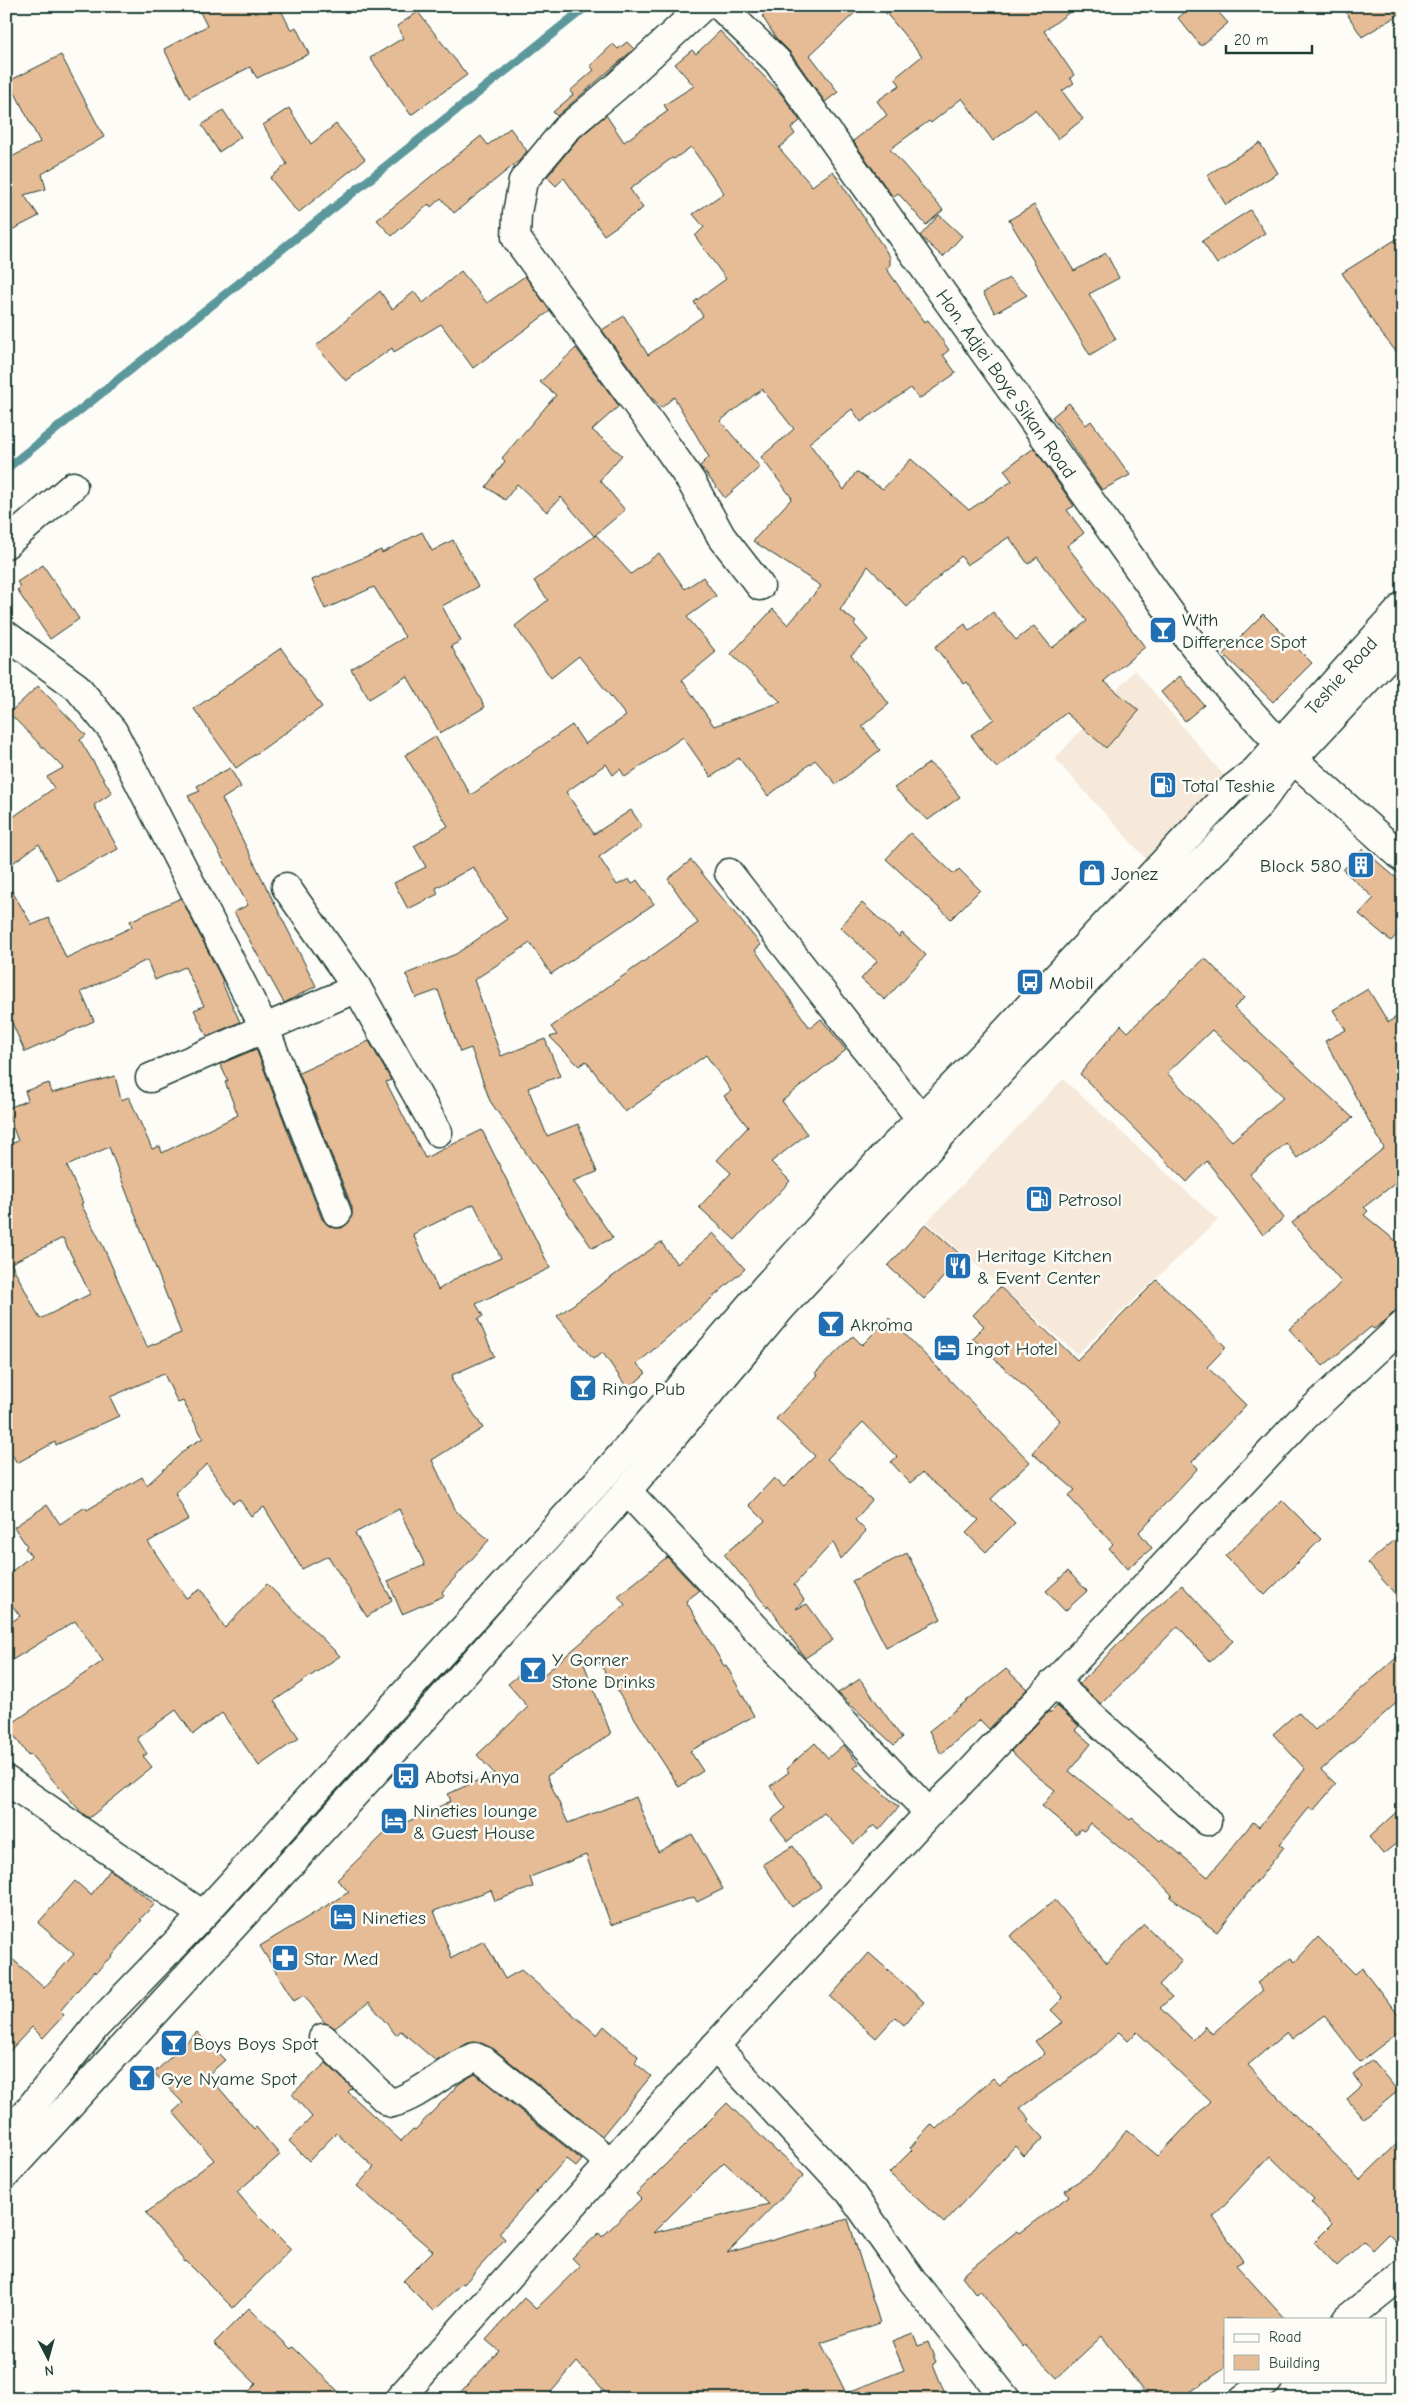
<svg xmlns="http://www.w3.org/2000/svg" width="1409" height="2405" font-family="'Comic Neue',sans-serif">
	<style>
		.built { fill: #f6e9da }
		.lines { fill: none; stroke-linecap: round; stroke-linejoin: round }
		.stream { stroke: #5c989b; stroke-width: 9 }
		.building { fill: #e6bc96; stroke: #1f3d34; fill-rule: evenodd }
		.street-casing { stroke: #1f3d34; stroke-width: 31 }
		.secondary-casing { stroke: #1f3d34; stroke-width: 31 }
		.primary-casing { stroke: #1f3d34; stroke-width: 31 }
		.street { stroke: #fdfcf7; stroke-width: 28 }
		.secondary { stroke: #fdfcf7; stroke-width: 28 }
		.primary { stroke: #fdfcf7; stroke-width: 28 }
		.labels { text-anchor: middle; stroke-width: 5; stroke-linejoin: round; paint-order: stroke }
		.street-label { font-size: 19px; fill: #1f3d34; stroke: #fdfcf7 }
		.poi-label { font-size: 19px; fill: #1f3d34; stroke: #fdfcf7; text-anchor: start }
	</style>
	<rect width="100%" height="100%" fill="#fdfcf7"/>
	<filter id="ink" filterUnits="userSpaceOnUse"><feTurbulence type="fractalNoise" baseFrequency=".02" numOctaves="2"/><feDisplacementMap in="SourceGraphic" scale="10" xChannelSelector="R" yChannelSelector="G"/><feConvolveMatrix kernelMatrix="1 2 1 2 8 2 1 2 1" color-interpolation-filters="sRGB"/></filter>
	<g filter="url(#ink)">
		<path class="built" d="M1135 670 1227 779 1149 862 1055 759Z
			M1063 1079 1218 1220 1077 1354 927 1222Z"/>
		<g class="lines">
			<path class="stream" d="M6 469 587 6"/>
		</g>
		<path class="building" d="M197 6H279L291 30 296 27 309 54 257 78 250 67 189 98 164 49 207 26Z
			M778 6H862L810 55 838 92 825 102 790 52 776 38 762 16Z
			M880 6H1078L1044 31 1074 75 1070 78 1074 83 1062 91 1083 119 1058 139 1035 110 993 141 962 98 931 123 929 121 890 149 943 210 926 225 898 193 893 197 853 141 887 115 877 101 900 85 895 78 922 56Z
			M1192 6H1213L1228 23 1201 46 1178 18Z
			M1342 6H1403V12L1362 37Z
			M418 12 467 75 411 115 370 58 403 38 397 26Z
			M720 31 783 96 800 121 791 128 795 134 779 148 812 186 833 171 890 257V266L886 268 924 322 928 320 949 350 943 355 956 373 919 399 911 388 861 422 852 409 809 443 844 490 856 472 883 489 911 459 969 510 1012 481 1004 470 1034 448 1074 506 1067 510 1084 533 1067 546 1145 647 1104 681 1139 711 1106 748 1066 713 997 768 989 760 971 735 994 719 967 682 964 684 935 647 965 624 969 631 993 612 1016 640 1034 626 1052 648 1087 621 1037 557 1028 564 1009 537 967 565 961 556 907 607 868 566 840 610 856 622 854 624 868 640 851 655 889 704 862 726 880 750 836 784 815 760 768 796 739 758 711 777 683 737 625 777 620 769 613 775 606 764 566 792 594 834 631 810 642 826 599 857 617 885 629 879 632 884 637 880 654 904 551 974 530 943 474 980 501 1056 545 1039 560 1076 528 1088 547 1136 578 1124 597 1172 573 1181 613 1238 592 1248 490 1101 471 1048 460 1052 438 990 416 998 406 974 456 954 507 919 473 867 436 888 438 894 408 909 394 883 426 867 414 846 448 826 405 755 435 736 471 795 572 725 585 744 626 716 579 656 551 678 515 626 548 600 534 581 596 535 631 574 659 553 685 589 703 577 716 596 687 617 716 652 682 680 714 726 781 702 731 654 773 609 788 625 821 586 753 541 792 498 761 457 794 429 762 389 720 421 760 467 725 498 700 466 709 457 674 397 661 408 649 394 602 330 624 316 648 355 703 316 694 302 726 279 695 236 704 227 693 214 724 193 691 147 674 159 672 158 630 189 643 208 604 235 564 178 556 186 547 177 577 140 606 115 624 142 668 111 664 105 694 86 675 64 692 50 696 54Z
			M627 42 634 49 557 116 553 112 573 95 570 91 594 70 590 66 613 44 618 49Z
			M61 55 104 137 42 174 46 189 24 195 39 216 6 233V160L40 142 9 81Z
			M289 108 311 144 336 124 365 159 298 213 270 178 287 164 263 125Z
			M223 110 241 137 219 152 202 125Z
			M510 128 527 151 520 160 454 213 441 198 431 207 429 204 392 236 377 220 481 136 488 145Z
			M1260 143 1278 173 1226 205 1207 175Z
			M1034 205 1074 271 1106 253 1119 278 1089 294 1116 339 1090 355 1009 220Z
			M1250 210 1265 233 1217 264 1202 241Z
			M939 215 962 236 943 257 920 236Z
			M1403 235V360L1377 328 1342 273Z
			M461 271 487 303 525 276 550 311 473 368 441 324 394 352 392 348 346 381 316 346 380 291 392 309 414 292 423 303Z
			M1009 278 1027 295 995 313 983 293Z
			M576 348 619 406 592 430 622 455 600 480 625 510 594 536 561 497 547 512 517 484 505 500 486 487 505 461 502 458 556 395 540 382Z
			M1069 403 1086 425 1091 421 1130 475 1102 490 1052 417Z
			M422 532 432 551 453 540 478 587 442 606 461 641 451 646 485 707 440 733 407 676 369 699 351 669 405 637 374 587 325 609 312 580 381 550 382 553Z
			M43 565 79 619 50 639 17 590 21 587 17 582Z
			M1263 614 1312 663 1273 702 1223 654Z
			M281 648 322 707 236 768 194 709Z
			M1180 676 1204 705 1185 721 1161 692Z
			M38 686 86 735 80 740 112 793 94 805 118 849 58 881 39 844 6 868V822L54 788 47 777 63 768 9 713Z
			M929 763 942 774 960 797 928 820 894 788Z
			M230 768 241 787 222 799 316 986 284 1003 234 912 248 905 188 796 200 791 197 786Z
			M910 833 954 874 959 869 980 890 951 919 886 859Z
			M1363 849 1403 884V928L1391 941 1359 914 1374 898 1343 870Z
			M691 860 761 945 755 950 810 1028 821 1019 846 1050 782 1101 807 1134 771 1162 790 1181 735 1240 699 1207 731 1173 717 1160 748 1127 724 1096 731 1091 706 1055 625 1112 586 1061 579 1066 550 1037 557 1035 551 1027 698 923 668 879Z
			M6 881 32 925 49 918 66 958 132 927 130 921 181 898 222 979 223 985 240 1022 207 1036 194 1010 204 1006 185 967 155 980 147 960 81 992 94 1021 25 1052 6 1009Z
			M862 903 899 937 902 933 926 955 885 1000 861 979 877 961 840 927Z
			M1205 958 1244 998 1234 1008 1353 1118 1297 1158 1286 1143 1250 1174 1284 1218 1263 1235 1207 1161 1187 1182 1080 1074 1121 1025 1128 1032ZM1212 1030 1284 1097 1232 1141 1167 1073Z
			M1368 989 1388 1022 1403 1013V1182L1401 1179 1364 1207 1368 1211 1364 1215 1403 1247V1303L1385 1321 1374 1329 1371 1327 1323 1366 1289 1329 1326 1298 1341 1282 1292 1223 1384 1148 1325 1041 1346 1030 1333 1010Z
			M369 1041 391 1080 386 1082 425 1158 482 1130 550 1268 476 1304 483 1316 478 1319 494 1356 452 1375 453 1378 451 1379 483 1428 432 1460 456 1511 489 1540 442 1592 444 1596 402 1614 388 1581 425 1565 399 1509 355 1533 392 1600 367 1617 328 1556 302 1569 264 1507 251 1516 239 1499 233 1503 207 1464 175 1493 189 1519 148 1542 186 1598 201 1589 225 1628 267 1584 340 1656 274 1701 299 1738 259 1766 222 1713 193 1734 176 1710 137 1738 147 1754 143 1756 152 1767 89 1818 81 1812 30 1754 28 1756 8 1726 103 1661 75 1621 6 1664V1626L20 1616 6 1597V1576L31 1556 25 1548 27 1546 14 1527 47 1505 60 1524 85 1507 87 1510 142 1477 147 1485 188 1447 203 1438 183 1401 178 1403 164 1374 110 1397 119 1416 56 1445 55 1442 17 1463 6 1444V1146L18 1141 6 1109 28 1100 25 1091 49 1083 52 1093 115 1076 121 1100 129 1097 152 1149 160 1146 162 1153 238 1115 225 1082 228 1081 220 1064 256 1049 322 1219 328 1225 335 1228H342L349 1222 352 1215V1207L299 1073ZM109 1147 181 1333 147 1347 103 1246 81 1204 83 1203 67 1166ZM474 1204 501 1258 458 1277 438 1290 413 1234ZM63 1238 90 1294 40 1319 11 1263Z
			M926 1224 962 1256 924 1299 888 1266Z
			M713 1233 745 1269 637 1364 646 1373 628 1389 603 1353 593 1359 557 1316 661 1242 677 1264Z
			M1157 1280 1226 1347 1207 1367 1246 1405 1192 1462 1198 1468 1139 1532 1152 1548 1127 1569 1109 1548 1113 1544 1068 1496 1075 1490 1032 1453 1060 1420 972 1338 984 1326 973 1315 1000 1287 1077 1360Z
			M889 1318 1030 1462 991 1499 1015 1523 986 1552 966 1533 979 1520 922 1473 910 1483 891 1462 897 1457 863 1422 827 1459 872 1500 855 1520 866 1531 841 1559 833 1542 794 1585 804 1600 796 1609 807 1604 833 1640 805 1658 768 1605 767 1607 724 1554 765 1521 749 1505 774 1478 784 1487 815 1456 776 1419 818 1375 815 1373 853 1336 862 1345Z
			M1282 1500 1321 1539 1265 1595 1225 1556Z
			M1403 1533V1603L1368 1563Z
			M907 1553 941 1619 886 1647 852 1581Z
			M667 1557 699 1591 686 1601 724 1666 726 1665 754 1716 690 1751 703 1771 679 1787 596 1658 584 1664 611 1734 547 1776 568 1823 636 1797 658 1852 692 1834 723 1889 697 1902 694 1897 611 1925 586 1855 530 1877 533 1887 495 1901 491 1890 434 1911 452 1958 484 1941 505 1979 521 1970 597 2035 604 2026 638 2056 635 2063 651 2076 602 2136 494 2049 481 2043H468L436 2061 401 2031 396 2035 369 2002 335 2028 325 2023 304 1995 294 2001 260 1946 349 1892 337 1880 386 1832 451 1801 448 1794 494 1773 477 1755 528 1707 508 1684 531 1665 541 1677 625 1605 618 1596Z
			M1068 1571 1087 1591 1065 1611 1046 1591Z
			M1182 1585 1233 1641 1210 1662 1178 1626 1101 1704 1079 1684 1137 1625Z
			M1403 1652V1697L1321 1770 1336 1784 1313 1811 1309 1808 1280 1844 1284 1847 1217 1932 1170 1897 1172 1895 1155 1877 1090 1823 1084 1831 1080 1829 1076 1834 1042 1806 1055 1790 1037 1776 1011 1751 1049 1711 1050 1713 1057 1706 1079 1726 1075 1730 1091 1744 1069 1771 1130 1820 1132 1818 1160 1841 1162 1839 1208 1877 1253 1822 1259 1827 1305 1769 1273 1734 1298 1712 1315 1730Z
			M1006 1669 1027 1689 989 1729 980 1720 941 1754 929 1731Z
			M860 1679 902 1738 894 1745 838 1693Z
			M815 1743 828 1758 843 1745 859 1764 854 1768 899 1807 879 1830 874 1825 854 1844 824 1813 788 1841 771 1820 786 1808 770 1786 789 1772 786 1769Z
			M1403 1806V1838L1383 1854 1369 1837Z
			M793 1846 821 1887 792 1907 763 1864Z
			M110 1870 155 1904 140 1919 142 1920 108 1961 107 1960 96 1973 94 1971 60 2011 64 2015 43 2038 32 2027 6 2055V1953L44 1988 74 1954 38 1923 75 1881 91 1895Z
			M1055 1900 1107 1963 1144 1924 1182 1961 1159 1985 1172 1997 1160 2008 1193 2040 1206 2026 1212 2034 1263 1990 1257 1983 1291 1958 1295 1962 1318 1937 1355 1974 1362 1968 1403 2021V2029L1360 2062 1324 2015 1292 2039 1287 2032 1248 2065 1306 2127 1307 2126 1360 2180 1403 2138V2248L1388 2234 1372 2250 1364 2241 1337 2266 1314 2242 1332 2224 1311 2202 1314 2199 1270 2156 1213 2217 1243 2261 1236 2265 1285 2319H1225V2368L1180 2399H1149L1102 2336 1057 2378 1025 2345 1023 2347 980 2290 976 2294 962 2276 1017 2231 1019 2233 1069 2196 1065 2190 1093 2172 1127 2130 1158 2156 1210 2101 1137 2032 1128 2041 1119 2032 1096 2054 1020 2108 1030 2119 1028 2121 1044 2138 1024 2156 1015 2146 944 2223 889 2173 912 2150 910 2148 931 2124 936 2129 993 2078 1000 2085 1045 2054 1035 2041 1063 2022 1051 2010 1063 1998 1010 1936Z
			M869 1953 924 2002 904 2025 895 2017 876 2038 830 1997Z
			M197 2032 225 2060 208 2075 254 2129 256 2127 280 2155 237 2192 252 2210 291 2249 233 2308 186 2261 185 2262 146 2213 214 2160 173 2112 183 2103 154 2073Z
			M1372 2060 1398 2091 1364 2119 1347 2099 1362 2086 1353 2075Z
			M326 2063 352 2088 348 2092 401 2141 413 2129 415 2130 460 2083 475 2074 582 2160 576 2167 566 2159 499 2233 505 2239 464 2284 462 2283 433 2311 403 2281 433 2251 357 2186 374 2167 336 2133 309 2161 289 2141 312 2117 292 2094Z
			M727 2103 778 2153 779 2152 804 2175 727 2253 848 2219 880 2323 821 2343 846 2393 904 2370 892 2341 913 2333 918 2346 928 2342 936 2362 933 2364 947 2399H611L577 2362 545 2399H454L499 2351 486 2340 524 2298 536 2309 580 2266 572 2258 599 2233 602 2237 641 2199 636 2194ZM724 2162 769 2204 653 2233Z
			M249 2308 291 2349 293 2347 346 2399H242L256 2384 214 2343Z"/>
		<g class="lines">
			<g class="street-casing">
				<g id="street">
					<path d="M703 6 617 86 566 129 523 181 517 213 516 238 649 421 691 481 721 536 760 586"/>
					<path id="s1" d="M720 6 777 61 1185 634 1217 675 1293 759"/>
					<path d="M6 544 73 486"/>
					<path d="M6 635 77 687 113 731 265 1029 337 1213"/>
					<path d="M729 873 920 1118"/>
					<path d="M286 887 357 988 438 1132"/>
					<path d="M150 1078 357 988"/>
					<path d="M627 1491 929 1813"/>
					<path d="M1054 1682 1207 1821"/>
					<path d="M6 1780 203 1915"/>
					<path d="M323 2038 385 2099 392 2103C422 2095 446 2069 475 2057L484 2061 610 2162"/>
					<path d="M715 2046 850 2192 912 2280 1006 2399"/>
					<path d="M1347 2319 1403 2274"/>
					<path d="M399 2399 715 2046 929 1813 961 1782 1299 1422 1403 1325"/>
					<path d="M1243 2399 1268 2381"/>
				</g>
			</g>
			<g class="secondary-casing">
				<path id="secondary" d="M1293 759 1403 858"/>
			</g>
			<g class="primary-casing">
				<g id="primary">
					<path id="s2" d="M6 2138 96 2026 203 1915 611 1467 763 1290 885 1155 992 1046 1233 788 1255 771 1403 606"/>
					<path d="M6 2174 427 1715 627 1491 781 1308 1007 1064 1168 896 1257 807 1293 759 1403 641"/>
				</g>
			</g>
			<use href="#street" class="street"/>
			<use href="#secondary" class="secondary"/>
			<use href="#primary" class="primary"/>
		</g>
	</g>
	<defs>
		<g id="bar-square" transform="scale(1.4375)"><rect x="-9" y="-9" width="18" height="18" rx="4" fill="#1f6fb2" stroke="#fdfcf7"/><path d="M-6-5H6L.8 .8V4.5H3.5V6h-7V4.5H-.8V.8Z" fill="#fff"/></g>
		<g id="fuel-square" transform="scale(1.4375)"><rect x="-9" y="-9" width="18" height="18" rx="4" fill="#1f6fb2" stroke="#fdfcf7"/><path d="M-5.5-6h7V0h2V4h1.3V-2.5L3-4.5l.8-.8L6-3V5H2.5V1h-1V6h-7ZM-4.2-4.7v3.2H.2V-4.7Z" fill="#fff"/></g>
		<g id="building-square" transform="scale(1.4375)"><rect x="-9" y="-9" width="18" height="18" rx="4" fill="#1f6fb2" stroke="#fdfcf7"/><path d="M-4-6H4V6H1V3H-1V6H-4ZM-2.5-4.3h1.7v1.8h-1.7ZM.8-4.3h1.7v1.8H.8ZM-2.5-1h1.7V.8h-1.7ZM.8-1h1.7V.8H.8Z" fill="#fff"/></g>
		<g id="shop-square" transform="scale(1.4375)"><rect x="-9" y="-9" width="18" height="18" rx="4" fill="#1f6fb2" stroke="#fdfcf7"/><path d="M-5-2.5h2.3a2.7 3.5 0 0 1 5.4 0H5L5.5 6h-11ZM-1.5-2.5h3a1.5 2.3 0 0 0-3 0Z" fill="#fff"/></g>
		<g id="bus-square" transform="scale(1.4375)"><rect x="-9" y="-9" width="18" height="18" rx="4" fill="#1f6fb2" stroke="#fdfcf7"/><path d="M-5-6H5V4H4V6H2V4H-2V6H-4V4H-5ZM-3.5-4V0h7V-4ZM-3.5 1.2v1.5H-2V1.2ZM2 1.2v1.5H3.5V1.2Z" fill="#fff"/></g>
		<g id="restaurant-square" transform="scale(1.4375)"><rect x="-9" y="-9" width="18" height="18" rx="4" fill="#1f6fb2" stroke="#fdfcf7"/><path d="M-5-6h1v4h1v-4h1v4h1v-4h1v5L-1.5 .5V6h-2V.5L-5-1ZM5-6V6H3V1.5H1.5Q1.5-4 5-6Z" fill="#fff"/></g>
		<g id="hotel-square" transform="scale(1.4375)"><rect x="-9" y="-9" width="18" height="18" rx="4" fill="#1f6fb2" stroke="#fdfcf7"/><path d="M-6-4.5h1.5V1H6V5H4.5V3h-9V5H-6ZM-4 0a1.8 1.8 0 1 1 3.6 0ZM.5 0V-2.5h3Q6-2.5 6 0Z" fill="#fff"/></g>
		<g id="pharmacy-square" transform="scale(1.4375)"><rect x="-9" y="-9" width="18" height="18" rx="4" fill="#1f6fb2" stroke="#fdfcf7"/><path d="M-2-6h4v4h4v4h-4v4h-4v-4h-4v-4h4Z" fill="#fff"/></g>
	</defs>
	<g fill-rule="evenodd">
		<use href="#bar-square" x="1163" y="630"/>
		<use href="#fuel-square" x="1163" y="785"/>
		<use href="#building-square" x="1361" y="865"/>
		<use href="#shop-square" x="1092" y="873"/>
		<use href="#bus-square" x="1030" y="982"/>
		<use href="#fuel-square" x="1039" y="1199"/>
		<use href="#restaurant-square" x="958" y="1266"/>
		<use href="#bar-square" x="831" y="1324"/>
		<use href="#hotel-square" x="947" y="1348"/>
		<use href="#bar-square" x="583" y="1388"/>
		<use href="#bar-square" x="533" y="1670"/>
		<use href="#bus-square" x="406" y="1776"/>
		<use href="#hotel-square" x="394" y="1821"/>
		<use href="#hotel-square" x="343" y="1917"/>
		<use href="#pharmacy-square" x="285" y="1958"/>
		<use href="#bar-square" x="174" y="2043"/>
		<use href="#bar-square" x="142" y="2078"/>
	</g>
	<g class="labels">
		<g class="street-label">
			<text dy="7" stroke="none"><textPath href="#s1" startOffset="475">Hon. Adjei Boye Sikan Road</textPath></text>
			<text dy="7" stroke="none"><textPath href="#s2" startOffset="1981">Teshie Road</textPath></text>
		</g>
		<g class="poi-label">
			<text x="1182" y="626">With<tspan x="1182" dy="22">Difference Spot</tspan></text>
			<text x="1182" y="792">Total Teshie</text>
			<text x="1342" y="872" text-anchor="end">Block 580</text>
			<text x="1111" y="880">Jonez</text>
			<text x="1049" y="989">Mobil</text>
			<text x="1058" y="1206">Petrosol</text>
			<text x="977" y="1262">Heritage Kitchen<tspan x="977" dy="22">&amp; Event Center</tspan></text>
			<text x="850" y="1331">Akroma</text>
			<text x="966" y="1355">Ingot Hotel</text>
			<text x="602" y="1395">Ringo Pub</text>
			<text x="552" y="1666">Y Gorner<tspan x="552" dy="22">Stone Drinks</tspan></text>
			<text x="425" y="1783">Abotsi Anya</text>
			<text x="413" y="1817">Nineties lounge<tspan x="413" dy="22">&amp; Guest House</tspan></text>
			<text x="362" y="1924">Nineties</text>
			<text x="304" y="1965">Star Med</text>
			<text x="193" y="2050">Boys Boys Spot</text>
			<text x="161" y="2085">Gye Nyame Spot</text>
		</g>
	</g>
	<rect width="1409" height="2405" fill="none" stroke="#fdfcf7" stroke-width="25"/>
	<rect x="12" y="12" width="1384" height="2380" fill="none" stroke="#1f3d34" stroke-width="2" filter="url(#ink)"/>
	<rect x="1224" y="2318" width="162" height="65" fill="#fdfcf7" stroke="#a4b0a9"/>
	<rect x="1234" y="2334" width="25" height="8" fill="#fdfcf7" stroke="#a4b0a9"/>
	<text x="1269" y="2342" font-size="15" fill="#1f3d34">Road</text>
	<rect x="1234" y="2355" width="25" height="15" fill="#e6bc96" stroke="#a4b0a9"/>
	<text x="1269" y="2368" font-size="15" fill="#1f3d34">Building</text>
	<g transform="translate(48 2358) rotate(174)" stroke="#fdfcf7" stroke-width="4" paint-order="stroke">
	<path d="M0-4L9 19L0 12L-9 19Z" fill="#1f3d34"/>
	<text y="-8" font-size="14" font-weight="bold" text-anchor="middle" fill="#1f3d34">N</text>
	</g>
	<path d="M1226 45v8h86v-8" fill="none" stroke="#1f3d34" stroke-width="2.5"/>
	<text x="1234" y="45" font-size="15" fill="#1f3d34" stroke="#fdfcf7" stroke-width="4" paint-order="stroke">20 m</text>
</svg>
